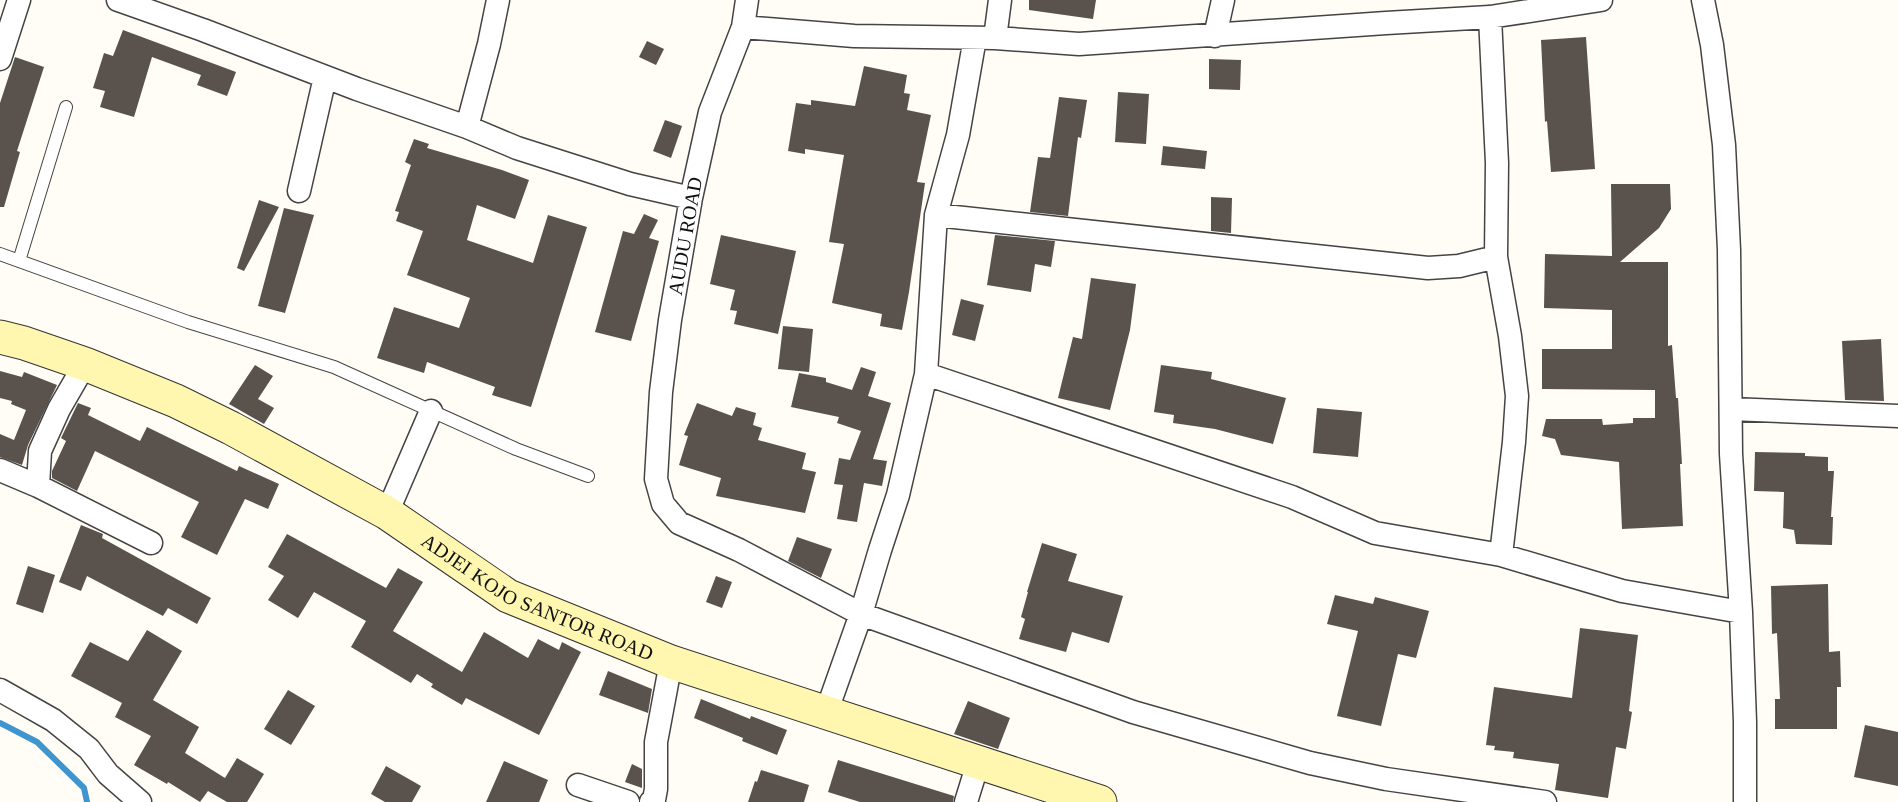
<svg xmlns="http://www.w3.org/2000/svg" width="1898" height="802" font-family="'Times New Roman',serif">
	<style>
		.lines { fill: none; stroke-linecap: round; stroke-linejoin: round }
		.stream { stroke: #3f96cf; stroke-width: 6 }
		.building { fill: #5a524d }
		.lane-casing { stroke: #444; stroke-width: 14 }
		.street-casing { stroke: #444; stroke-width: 25 }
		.secondary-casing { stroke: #333; stroke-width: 35 }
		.lane { stroke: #fff; stroke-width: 12 }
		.street { stroke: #fff; stroke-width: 22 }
		.secondary { stroke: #fff6b0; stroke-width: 33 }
		.labels { text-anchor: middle; stroke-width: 6; stroke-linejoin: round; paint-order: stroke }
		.street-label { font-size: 20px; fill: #111; stroke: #fff }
	</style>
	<rect width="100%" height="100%" fill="#fffdf5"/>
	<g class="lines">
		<path class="stream" d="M0 723 37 742 84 788 87 802"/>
	</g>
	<path class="building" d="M1029 0H1096L1093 19 1029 10Z
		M123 30 236 72 227 96 197 85 201 75 152 57 134 117 100 107 105 91 93 88 104 53 113 56Z
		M1586 37 1595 169 1551 172 1547 121 1545 122 1541 40Z
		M647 41 664 49 656 65 639 57Z
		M15 57 44 67 17 151 20 152 4 207H0V103Z
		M1209 59 1241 60 1240 90 1209 89Z
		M864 66 907 75 904 93 910 94 907 110 931 115 917 182 925 183 909 292 902 330 880 326 882 314 832 303 844 244 829 242 844 155 805 149V154L788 151 796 103 811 105V100L855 106Z
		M1118 92 1149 94 1146 144 1115 142Z
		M1059 97 1087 100 1081 138 1078 137 1068 216 1030 212 1038 157 1050 158Z
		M665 120 682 126 671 158 653 151Z
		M414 139 429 144 427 148 502 170 529 180 515 219 477 205 467 240 533 263 548 215 587 227 531 407 492 395 495 387 427 362 424 373 377 358 394 307 459 328 470 298 407 275 423 231 396 221 399 212 395 211 411 165 405 162Z
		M1163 146 1207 151 1205 169 1161 165Z
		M1611 184H1670L1671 209 1659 228 1620 262H1668V346L1672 345 1676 398H1678L1682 464H1680L1683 526 1622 529 1619 462 1561 455 1555 439 1542 436 1546 419H1602L1603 425 1633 423V418H1655V390L1542 389V349H1612V310L1544 308 1545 254 1612 256Z
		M1211 197 1232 198 1231 233 1211 231Z
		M259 200 279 207 244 271 237 268Z
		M284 208 314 215 285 313 258 306Z
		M644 214 658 220 649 238 659 241 631 341 595 332 623 231 634 234Z
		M721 235 796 251 778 334 734 324 737 311 730 310 735 290 710 284Z
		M995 235 1055 241 1051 267 1035 264 1031 292 987 285Z
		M1091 278 1136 284 1130 330 1110 410 1058 398 1073 337 1082 339Z
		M961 299 984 305 975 341 952 335Z
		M783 326 813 329 809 372 778 369Z
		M1881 339 1884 401 1845 400 1842 341Z
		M255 365 273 376 258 399 274 408 264 424 229 404Z
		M1161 365 1212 372 1211 379 1286 398 1273 444 1215 429 1173 423 1174 415 1154 412Z
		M861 367 876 372 868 396 891 403 873 459 887 461 882 486 864 483 857 522 837 519 843 485 834 484 839 458 850 460 861 431 837 423 839 417 791 407 799 373 826 378V382L852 390Z
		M0 371 22 377 24 372 57 385 28 445 22 465 0 457V434L14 440 26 410 11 404 12 401 0 398Z
		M78 403 91 408 88 415 140 441 147 427 237 471 239 466 279 484 268 509 245 499 217 555 181 537 199 502 95 451 77 491 52 478V471L66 441 61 438Z
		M697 403 732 416 736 407 756 413 753 425 762 428 758 440 806 453 802 469 816 472 805 513 716 496 721 478 679 465 688 436 684 435Z
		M1317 408 1362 412 1358 457 1313 453Z
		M1755 452 1805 453V456L1828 457V471H1834L1831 517H1833L1832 545 1796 544 1794 530 1783 528 1784 492 1754 491Z
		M81 525 103 534 102 538 211 598 197 624 168 608 163 616 87 576 81 591 59 582Z
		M287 534 386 588 398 568 423 582 393 631 462 672 484 632 528 658 538 639 559 650 562 642 581 652 539 735 466 698 462 705 431 687 433 684 417 674 411 683 351 647 366 621 314 592 298 618 268 600 284 576 268 567Z
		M797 537 832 549 821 578 788 561Z
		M1042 543 1077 554 1068 581 1123 596 1109 643 1072 632 1066 652 1019 639 1025 619 1021 617 1028 592H1027Z
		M28 566 55 575 43 613 16 604Z
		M716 576 732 582 722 608 706 602Z
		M1828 584 1829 652 1840 651 1841 687H1837V729H1775V699H1780L1777 633 1772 634 1771 586Z
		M1335 595 1373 604 1375 597 1429 611 1416 658 1398 654 1381 726 1337 716 1358 631 1327 624Z
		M1580 628 1638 635 1629 711 1632 712 1626 749 1616 747 1608 798 1555 790 1559 764 1513 758 1514 752 1494 750 1495 746 1486 745 1494 687 1572 698Z
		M147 630 182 651 153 700 199 727 185 753 225 778 237 758 264 774 247 802H227L208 791 200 802 168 782 167 784 134 765 151 736 115 717 122 703 71 676 90 642 128 661Z
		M608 671 652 689 648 713 599 695Z
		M288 690 315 706 291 745 264 729Z
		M701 699 750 719 751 716 787 730 777 755 742 741 743 738 694 718Z
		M968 701 1010 718 998 749 954 734Z
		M1865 725 1898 732V786L1854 777Z
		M838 760 954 796 953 802H860L828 792Z
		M504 761 548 780 539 802H486Z
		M632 764 642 769V788L625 782Z
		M386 766 421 786 412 802H385L371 794Z
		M761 770 809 785 804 802H748L755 781 757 782Z"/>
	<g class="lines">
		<g class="lane-casing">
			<path id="lane" d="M0 254 188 322 334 367 516 449 588 476
				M19 261 66 107"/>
		</g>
		<g class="street-casing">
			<path id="street" d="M118 0 203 30 357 89 467 127 517 148 630 184 691 198
				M747 0 743 27 710 112 691 198 670 320 661 392 656 479 663 504 679 523 739 550 861 614 1133 712 1310 763 1386 779 1545 802
				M1703 0 1712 45 1724 145 1729 250 1731 454 1741 612 1745 722V802
				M1490 17 1497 163 1496 257 1510 336 1517 396 1514 442 1501 555
				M743 27 854 36 995 38 1079 44 1386 23 1490 17 1601 0
				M1215 36 1223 0
				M995 38 1000 0
				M0 59 19 0
				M467 127 489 44 498 0
				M299 191 325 77
				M936 215 1428 268 1459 266 1496 257
				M926 374 1292 497 1375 533 1501 555 1622 591 1741 612
				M1731 409 1898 416
				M0 470 38 486 151 543
				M38 486 40 451 59 409 85 364
				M387 513 431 411
				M0 690 53 720 89 749 108 774 140 802
				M826 713 861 614 880 550 898 495 926 374 936 215 958 135 975 38
				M578 785 628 802
				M651 802 654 800 656 789V742L671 662
				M966 802 978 763"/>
		</g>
		<g class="secondary-casing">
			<g id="secondary">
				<path id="s1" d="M0 337 24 343 85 364 176 401 231 428 387 513 508 596 671 662 1100 802"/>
			</g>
		</g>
		<use href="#lane" class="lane"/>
		<use href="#street" class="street"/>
		<use href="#secondary" class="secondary"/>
	</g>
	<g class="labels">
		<g class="street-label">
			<text transform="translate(685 236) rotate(-80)" y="7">AUDU ROAD</text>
			<text dy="7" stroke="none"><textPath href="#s1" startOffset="600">ADJEI KOJO SANTOR ROAD</textPath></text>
		</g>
	</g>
</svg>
